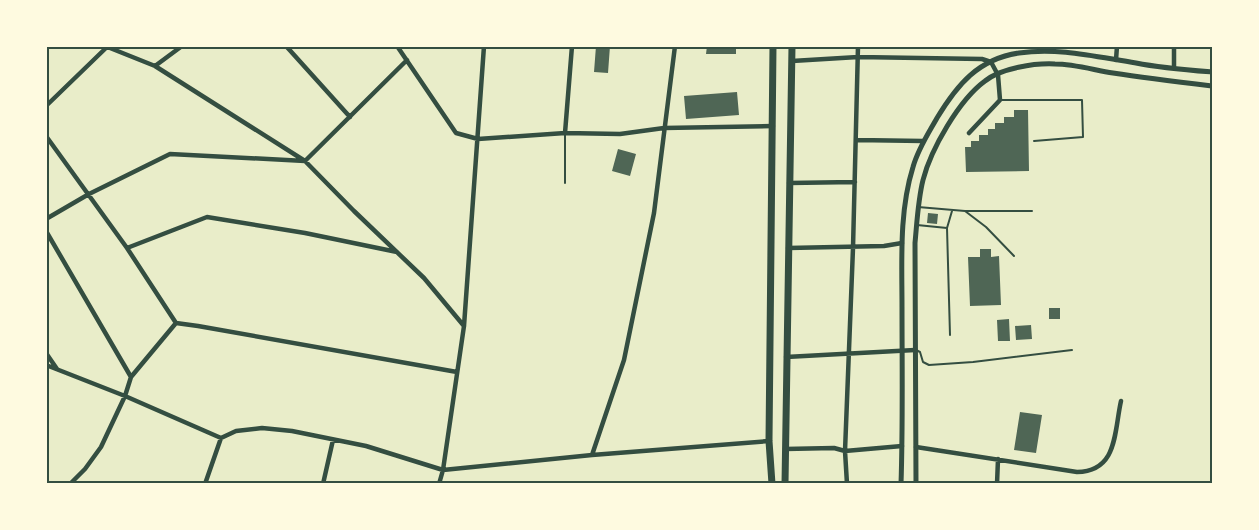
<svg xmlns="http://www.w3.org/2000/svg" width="1259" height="530" font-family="'Alegreya Sans',sans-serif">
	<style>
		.building { fill: #4f6655 }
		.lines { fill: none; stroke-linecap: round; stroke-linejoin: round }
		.service { stroke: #344e41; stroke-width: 2 }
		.minor { stroke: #344e41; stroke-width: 4.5 }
		.tertiary { stroke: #344e41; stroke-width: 5 }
		.primary { stroke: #344e41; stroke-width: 7 }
		.neatline { fill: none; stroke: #344e41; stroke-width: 2 }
	</style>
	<rect width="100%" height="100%" fill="#e9edc9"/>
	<path class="building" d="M596 46H610L608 73 594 72Z
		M707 46H736V54H706Z
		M737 92 739 115 686 119 684 96Z
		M1014 110H1028L1029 171 966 172 965 147H971V141H979V135H988V129H995V123H1004V117H1014Z
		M618 149 636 154 630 176 612 171Z
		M928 213 938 214 937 224 927 223Z
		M980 249H991V257L999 256 1001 305 970 306 968 257H980Z
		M1049 308H1060V319H1049Z
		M1009 319 1010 341H998L997 320Z
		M1031 325 1032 339 1016 340 1015 326Z
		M1020 412 1042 415 1036 453 1014 450Z"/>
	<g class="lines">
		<path class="service" d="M1000 100H1082L1083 137 1034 141
			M565 133V183
			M918 207 965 211 986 227 1014 256
			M965 211H1032
			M917 225 947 228 950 335
			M947 228 952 211
			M916 350 920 352 923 362 929 365 973 362 1072 350"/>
		<path class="minor" d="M105 46 155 66 305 161 354 211 424 278 464 326
			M286 46 350 117
			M397 46 456 133 478 139 565 133 620 134 664 128 773 126
			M1174 46V68
			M1116 60 1117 46
			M792 61 858 57 982 59 991 62 998 75 1000 100 969 133
			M155 66 182 46
			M46 106 108 46
			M565 133 572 46
			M46 136 127 248 176 323
			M856 140 923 141
			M789 183 855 182
			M46 219 89 194 170 154 305 161 407 60
			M46 231 131 377
			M127 248 207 217 305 233 397 252
			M788 248 884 246 902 243
			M46 353 57 369
			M786 357 915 350
			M46 365 125 396 221 438 236 431 262 428 292 431 366 446 443 470 592 455 769 441
			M916 447 1077 472C1118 471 1114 432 1121 401
			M785 449 834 448 845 451 902 446
			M592 455 624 360 654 213 675 46
			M71 483 83 484
			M70 484 85 469 101 447 125 396 131 377 176 323 198 326 457 372
			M205 484 221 438
			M323 484 333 440
			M439 484 443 470 464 326 484 46
			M847 484 845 451 853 248 858 46
			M997 484 998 459"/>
		<path class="tertiary" d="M901 484C903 425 902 366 902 307 902 260 899 212 913 167 918 149 928 134 937 118 957 85 978 59 1019 53 1058 47 1097 57 1136 63 1161 68 1187 70 1212 72
			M916 484 915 243C917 222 918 200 923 180 931 149 959 100 985 81 1001 68 1035 63 1055 64 1074 64 1094 70 1113 73 1146 78 1179 82 1212 86"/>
		<path class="primary" d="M772 484 769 441 773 46
			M785 484 792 46"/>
	</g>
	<rect width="1259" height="530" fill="none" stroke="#fefae0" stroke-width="96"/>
	<rect x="48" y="48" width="1163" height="434" class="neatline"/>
</svg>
